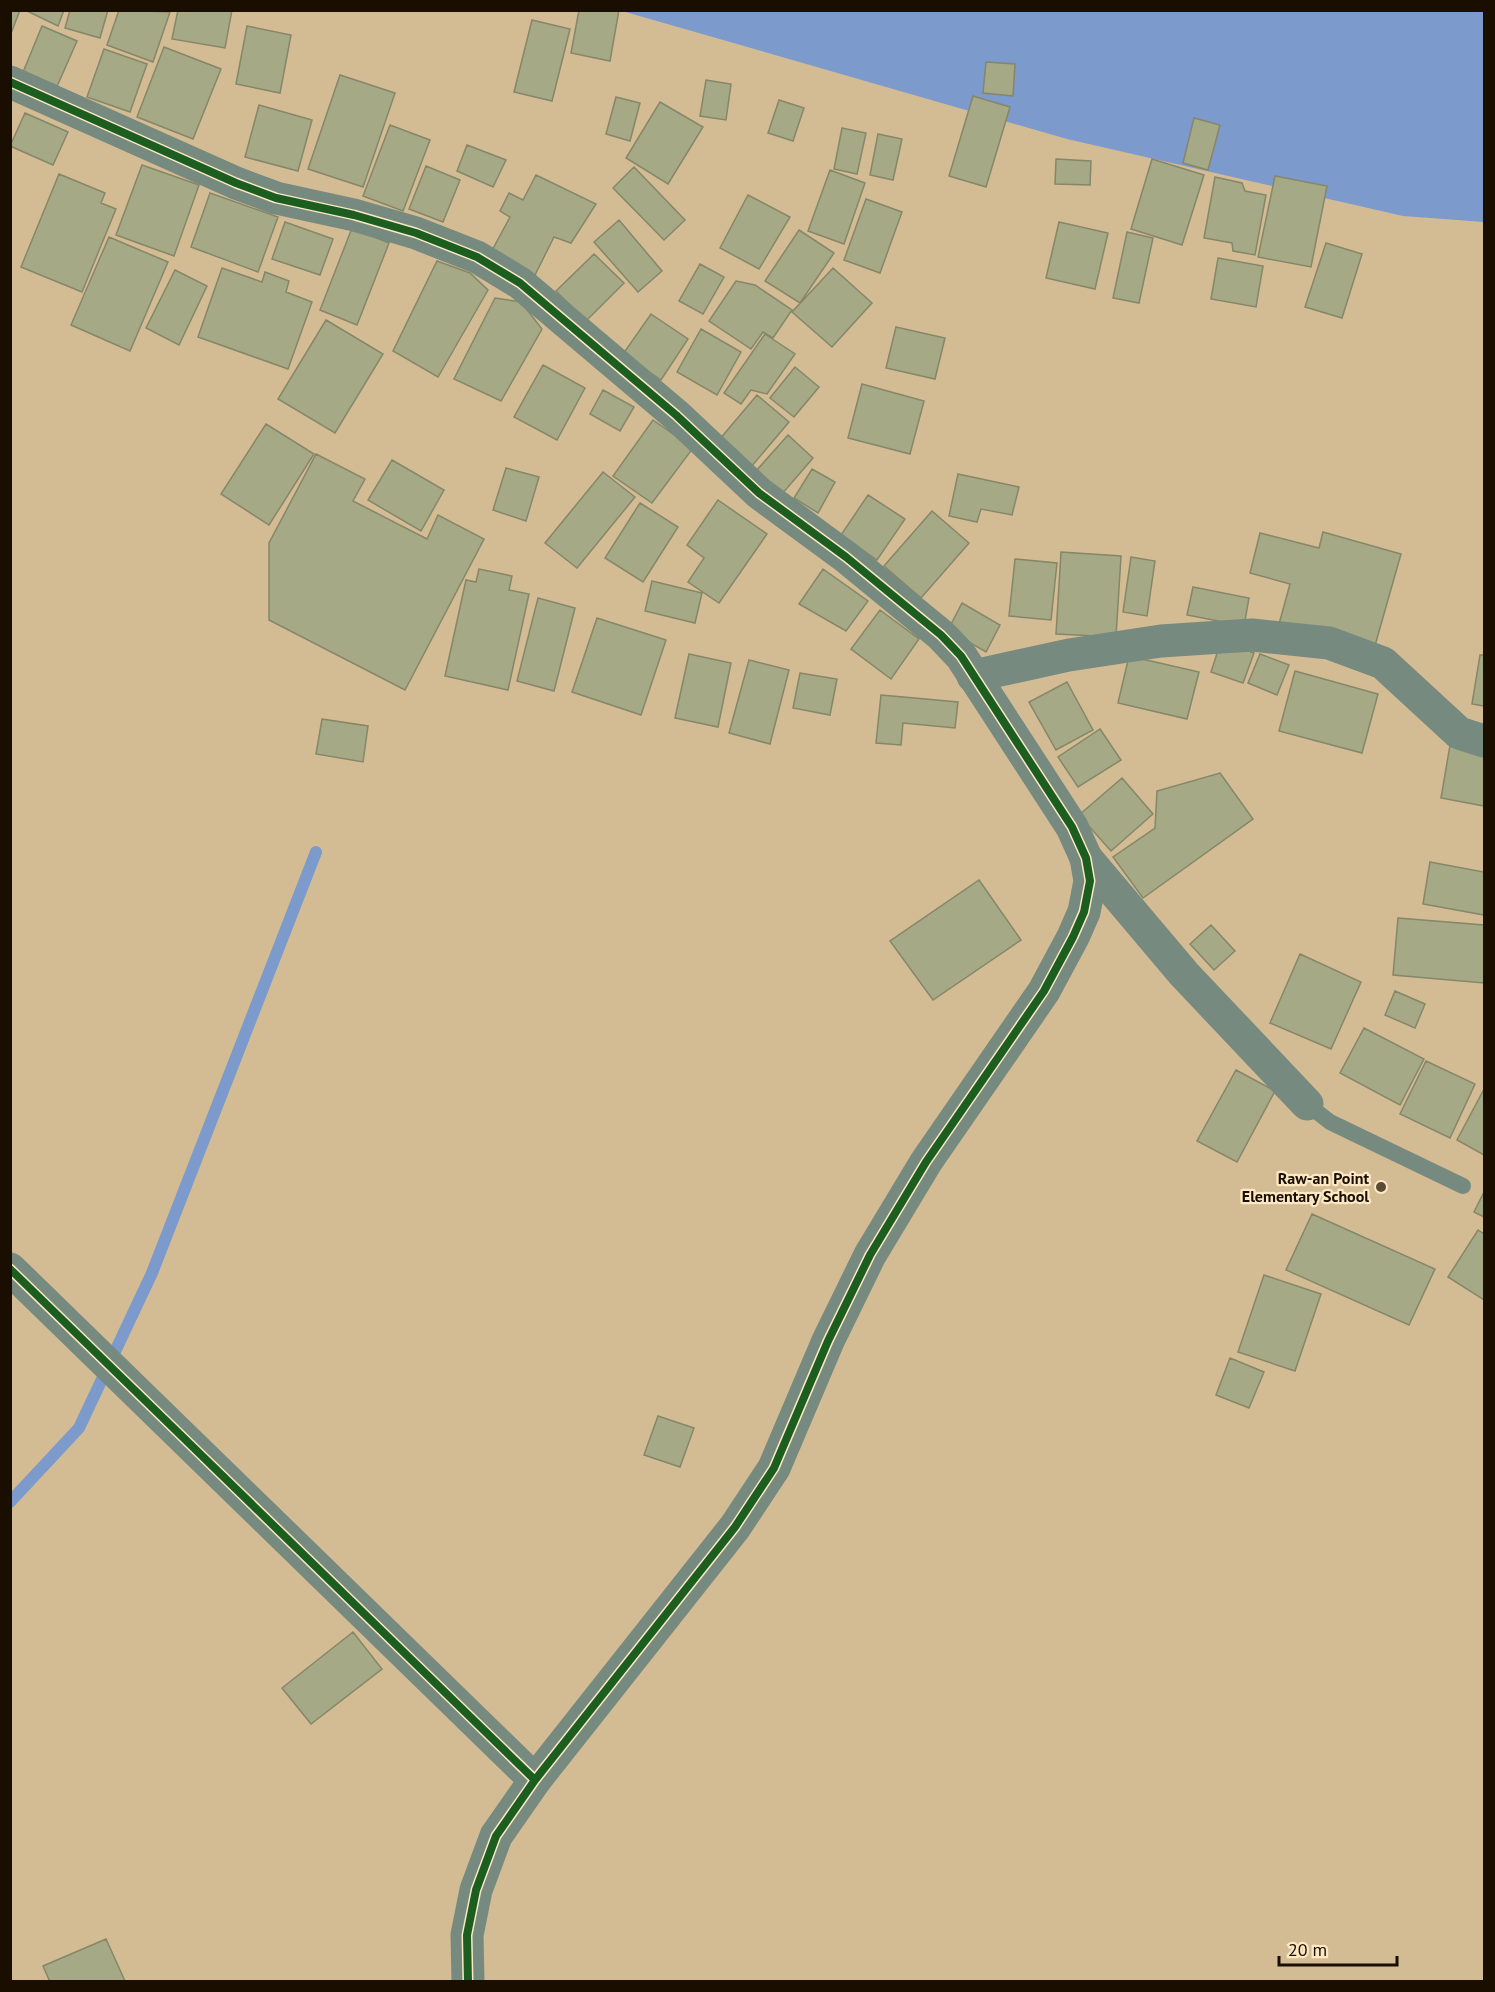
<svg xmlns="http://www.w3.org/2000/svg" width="1495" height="1992" font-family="'PT Sans',sans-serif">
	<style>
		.water { fill: #7c9acc }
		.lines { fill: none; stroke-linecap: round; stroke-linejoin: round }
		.stream { stroke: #7c9acc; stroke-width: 12 }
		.building { fill: #a5a985; stroke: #868668; stroke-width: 1.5 }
		.service { stroke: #768a80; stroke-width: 16 }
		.minor { stroke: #768a80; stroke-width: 33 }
		.tertiary { stroke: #768a80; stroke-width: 33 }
		.cycleway-casing { stroke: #fde8c4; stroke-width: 11 }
		.cycleway { stroke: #1b5e20; stroke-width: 8 }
		.poi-dot { fill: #5b4b33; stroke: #fde8c4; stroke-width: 2 }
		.labels { text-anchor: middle; stroke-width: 4.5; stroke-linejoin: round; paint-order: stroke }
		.poi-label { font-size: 16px; font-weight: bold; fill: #1a0e00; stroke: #fde8c4; text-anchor: end }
	</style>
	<rect width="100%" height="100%" fill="#d3bc93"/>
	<path class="water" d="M622 11H1484V222L1403 216 1067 139Z"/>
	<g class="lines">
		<path class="stream" d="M10 1502 79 1428 152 1273 316 852"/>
	</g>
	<path class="building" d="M10 10H20L10 36Z
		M25 10H64L58 26Z
		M70 10H108L100 38 65 28Z
		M119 10 170 12 153 62 107 45Z
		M178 10H232L225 48 172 39Z
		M579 10H619L610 61 571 53Z
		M532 20 570 29 552 101 514 92Z
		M42 26 77 41 55 91 21 77Z
		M247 26 291 35 280 93 236 84Z
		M164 47 221 69 193 139 137 117Z
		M104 49 147 64 130 112 87 97Z
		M986 62 1015 64 1013 96 983 93Z
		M340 75 395 93 363 187 308 169Z
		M706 80 731 84 726 120 700 116Z
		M973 96 1010 107 986 187 949 176Z
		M616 97 640 103 630 141 606 134Z
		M779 100 804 108 793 141 768 133Z
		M660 102 703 127 668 184 626 158Z
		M259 105 312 120 298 171 245 157Z
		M25 113 68 132 53 165 10 146Z
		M1194 118 1220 125 1208 170 1183 163Z
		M390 125 430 140 403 211 363 196Z
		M842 128 866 133 857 174 834 169Z
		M878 134 902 139 893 180 870 175Z
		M467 145 506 160 493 187 457 171Z
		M1056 159 1091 161 1090 185 1055 184Z
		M1152 159 1204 175 1182 245 1131 229Z
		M142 165 199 185 174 256 116 235Z
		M426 166 460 180 443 222 409 209Z
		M634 167 685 220 664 240 613 188Z
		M830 170 865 183 844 244 808 231Z
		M59 174 105 193 101 203 116 209 82 292 21 267Z
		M536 175 596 204 571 243 554 237 533 279 489 256 510 217 500 211 509 193 523 200Z
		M1275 176 1327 186 1311 267 1258 257Z
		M1215 177 1242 183 1245 191 1266 195 1255 255 1233 251 1232 243 1204 238Z
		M210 193 278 217 258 272 191 247Z
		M748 195 790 217 759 269 720 248Z
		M866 199 902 212 880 273 844 260Z
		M619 220 662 271 638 292 594 242Z
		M285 222 333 239 320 275 272 259Z
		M1059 222 1108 233 1095 289 1046 278Z
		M352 228 389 243 357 325 320 310Z
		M799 230 834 253 800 303 765 281Z
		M1127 232 1153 238 1139 303 1113 298Z
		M109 237 168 262 130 351 71 325Z
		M1326 243 1362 254 1342 318 1305 307Z
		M594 254 624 283 586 321 556 291Z
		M1218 258 1263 266 1256 307 1211 299Z
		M437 261 470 273 488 290 438 377 393 351Z
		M700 264 724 277 703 314 679 301Z
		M222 268 262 282 265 272 289 281 286 292 312 302 288 369 198 337Z
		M833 268 872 303 832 347 792 312Z
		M175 270 207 286 179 345 146 328Z
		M736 281 755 285 792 310 773 338 763 332 751 349 709 321Z
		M495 298 521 302 542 329 501 401 454 379Z
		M651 314 688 339 661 380 623 354Z
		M326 320 383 354 335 433 278 399Z
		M896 327 945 338 935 379 886 368Z
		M701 329 741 352 717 395 677 372Z
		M765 334 795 354 767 394 751 390 741 404 724 393Z
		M543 365 585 388 557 440 514 417Z
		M795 367 819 387 794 417 770 398Z
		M862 384 924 401 910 454 848 438Z
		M603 390 634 407 620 431 590 414Z
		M757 395 789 422 751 467 719 440Z
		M653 420 693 448 652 503 613 476Z
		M266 424 314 454 269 525 221 494Z
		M788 435 813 458 782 494 756 471Z
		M316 454 365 479 353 501 427 539 438 515 484 539 405 690 269 620V543Z
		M392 460 444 490 421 531 368 500Z
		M506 468 539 477 526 521 493 510Z
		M812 469 835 482 818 513 794 498Z
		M603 472 635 497 577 568 545 543Z
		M958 474 1019 487 1012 515 981 509 977 522 949 516Z
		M868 495 905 519 877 560 841 535Z
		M718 500 767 534 719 603 688 582 704 558 687 545Z
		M640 503 678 527 643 582 605 558Z
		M932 511 969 543 921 598 884 566Z
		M1323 532 1401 554 1374 649 1279 624 1290 584 1250 573 1260 533 1319 548Z
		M1061 552 1121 556 1116 637 1056 634Z
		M1131 557 1155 561 1147 616 1123 612Z
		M1015 559 1057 563 1051 620 1009 616Z
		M479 569 512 576 509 590 529 594 508 690 445 676 466 580 476 582Z
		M823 569 868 601 846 631 799 604Z
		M652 581 702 593 695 623 645 611Z
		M1193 587 1249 598 1244 626 1187 615Z
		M538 598 575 608 554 691 517 681Z
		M962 603 1000 625 986 652 948 630Z
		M880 610 919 639 891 679 851 649Z
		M597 618 666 640 641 715 572 692Z
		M1221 641 1254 653 1243 683 1211 672Z
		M689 654 731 663 718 727 675 718Z
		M1260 654 1289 665 1277 695 1248 683Z
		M1480 655H1484V706L1472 704Z
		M1129 656 1199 672 1187 719 1118 703Z
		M749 660 789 670 770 744 729 733Z
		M1295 671 1378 694 1362 753 1279 731Z
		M800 673 837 679 830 715 793 708Z
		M1067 682 1093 730 1056 750 1029 702Z
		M881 695 958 702 955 728 903 723 901 745 876 743Z
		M322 719 368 726 363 762 316 754Z
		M1100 729 1121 760 1078 787 1058 757Z
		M1450 745 1484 751V806L1441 798Z
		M1220 773 1253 819 1143 898 1113 857 1155 828 1157 791Z
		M1122 778 1153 814 1111 851 1079 815Z
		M1430 862 1484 872V915L1423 904Z
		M979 880 1021 940 933 1000 890 941Z
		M1398 918 1484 925V983L1393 975Z
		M1211 925 1235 951 1214 970 1190 944Z
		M1300 954 1361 982 1331 1049 1270 1023Z
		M1395 991 1425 1004 1415 1028 1385 1015Z
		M1364 1028 1424 1059 1400 1105 1340 1073Z
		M1426 1061 1475 1084 1450 1138 1400 1114Z
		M1236 1070 1275 1091 1237 1162 1197 1141Z
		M1483 1091 1484 1092V1155L1457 1140Z
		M1484 1192V1217L1474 1212Z
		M1312 1214 1435 1269 1409 1325 1286 1270Z
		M1478 1230 1484 1234V1300L1448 1277Z
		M1264 1275 1321 1294 1295 1371 1238 1352Z
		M1230 1358 1264 1372 1249 1408 1216 1395Z
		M658 1416 694 1428 680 1467 644 1455Z
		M353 1632 382 1669 311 1724 282 1688Z
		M106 1939 125 1981 50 1982 43 1966Z"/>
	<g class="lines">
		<path class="service" d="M1307 1104 1330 1122 1463 1186"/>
		<path class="minor" d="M973 676 1069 655 1161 641 1252 635 1329 643 1383 663 1459 733 1484 741
			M1086 858 1184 974 1307 1104
			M10 1269 535 1780"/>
		<path class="tertiary" d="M10 82 236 183 276 198 354 215 416 233 477 257 520 283 676 415 759 493 846 557 941 635 961 656 1072 827 1086 858 1090 881 1084 912 1073 937 1044 991 926 1162 870 1255 828 1341 774 1468 735 1527 535 1780 496 1836 476 1890 467 1935 468 1982"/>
		<g class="cycleway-casing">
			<path id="cycleway" d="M10 82 236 183 276 198 354 215 416 233 477 257 520 283 676 415 759 493 846 557 941 635 961 656 1072 827 1086 858 1090 881 1084 912 1073 937 1044 991 926 1162 870 1255 828 1341 774 1468 735 1527 535 1780 496 1836 476 1890 467 1935 468 1982
				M10 1269 535 1780"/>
		</g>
		<use href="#cycleway" class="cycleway"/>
	</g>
	<circle class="poi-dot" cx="1381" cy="1187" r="6"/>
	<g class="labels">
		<g class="poi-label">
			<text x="1369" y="1184">Raw-an Point<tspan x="1369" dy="18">Elementary School</tspan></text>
		</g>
	</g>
	<rect width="1495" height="1992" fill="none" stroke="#1a0e00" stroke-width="24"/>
	<path d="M1279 1956v9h118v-9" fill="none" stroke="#1a0e00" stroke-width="3"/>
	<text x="1288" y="1956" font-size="18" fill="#1a0e00" stroke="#fde8c4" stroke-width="4.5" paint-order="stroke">20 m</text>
</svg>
